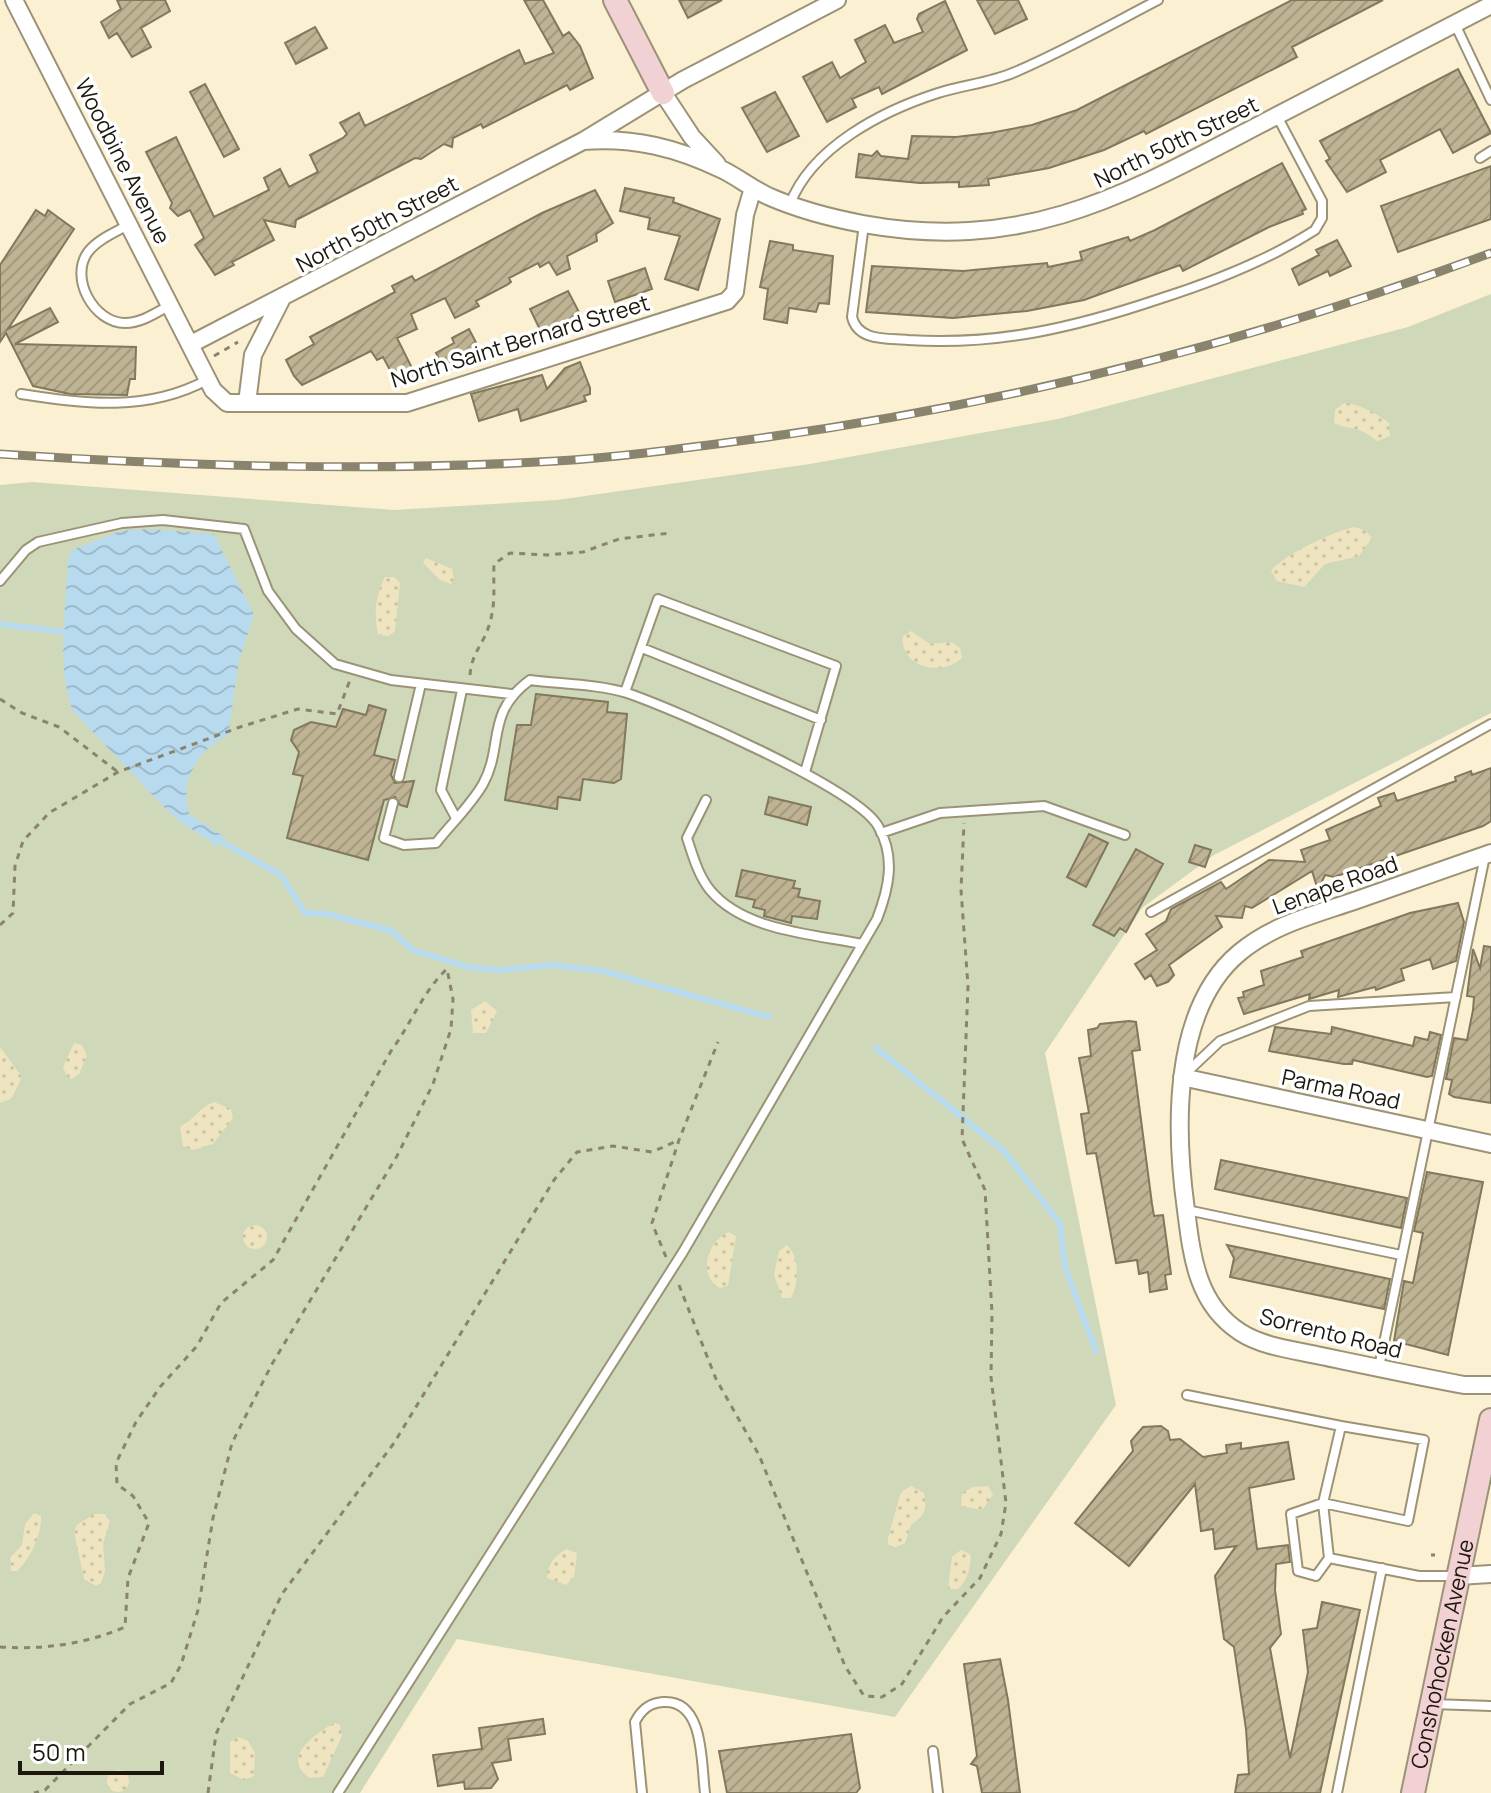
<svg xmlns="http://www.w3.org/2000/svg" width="1491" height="1793" font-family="Manrope,sans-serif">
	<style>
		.green { fill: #cfd9b9 }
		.sand { fill: url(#sand-dots) }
		.water { fill: url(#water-waves) }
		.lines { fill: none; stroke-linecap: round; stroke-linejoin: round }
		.stream { stroke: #b7daee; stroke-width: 6 }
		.building { fill: url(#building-hatch); stroke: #81785d; stroke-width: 2 }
		.lane-casing { stroke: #9c9377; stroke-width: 12 }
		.street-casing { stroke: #9c9377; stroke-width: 20 }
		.secondary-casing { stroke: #9c9377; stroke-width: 26 }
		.path { stroke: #8a836e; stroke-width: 3; stroke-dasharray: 6 6; stroke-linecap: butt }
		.lane { stroke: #fff; stroke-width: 8 }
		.street { stroke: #fff; stroke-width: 16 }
		.secondary { stroke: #f2d1d4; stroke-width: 22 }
		.rail-casing { stroke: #8a836e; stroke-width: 9 }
		.rail { stroke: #fff; stroke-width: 6; stroke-dasharray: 18; stroke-linecap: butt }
		.labels { text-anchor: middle; stroke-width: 7; stroke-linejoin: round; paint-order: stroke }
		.street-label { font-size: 22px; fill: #1c180d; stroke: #fff }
	</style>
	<defs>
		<pattern id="sand-dots" width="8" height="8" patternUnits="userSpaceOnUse" patternTransform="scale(2)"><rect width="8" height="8" fill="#eee4bf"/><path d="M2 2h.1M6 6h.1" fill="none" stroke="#ccc3a3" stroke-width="1.8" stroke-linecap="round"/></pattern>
		<pattern id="water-waves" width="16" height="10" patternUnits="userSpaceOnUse" patternTransform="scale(2)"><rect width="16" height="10" fill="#b7daee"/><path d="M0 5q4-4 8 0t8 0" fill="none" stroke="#9dbacb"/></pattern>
		<pattern id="building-hatch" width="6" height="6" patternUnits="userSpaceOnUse" patternTransform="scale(2)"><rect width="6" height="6" fill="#beb392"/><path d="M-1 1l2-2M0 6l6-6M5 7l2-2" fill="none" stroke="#a3997d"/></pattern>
	</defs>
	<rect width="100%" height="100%" fill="#fbf1d2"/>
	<path class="green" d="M1491 294V713L1214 855 1142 908 1045 1053 1116 1405 895 1717 457 1639 360 1793H0V485L32 482 394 510 557 500 810 464 1058 419 1408 327Z"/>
	<path class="sand" d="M1344 403C1360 404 1376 413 1389 423L1390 436 1377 441C1356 424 1355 432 1334 423L1335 410Z
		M1355 527 1366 531 1372 538 1359 556 1325 564 1304 587 1277 581 1271 571C1281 556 1336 530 1355 527Z
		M426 558 452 569 454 579 451 584 440 580 423 563Z
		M385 577H394L400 583 395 631 389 636 378 635C374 614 375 596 385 577Z
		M911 631 930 644 952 642 960 648 962 658C941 678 899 666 903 636Z
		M485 1001 497 1011 486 1033H473L471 1010Z
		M74 1043 82 1045 87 1056 79 1074 72 1079 67 1077 63 1067Z
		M0 1047 22 1077 11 1099 0 1103Z
		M214 1102 231 1109 233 1118 213 1144 193 1150 183 1146 180 1126C195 1120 199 1107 214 1102Z
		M243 1237a12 12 0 1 1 24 0a12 12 0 1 1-24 0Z
		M728 1232 736 1236 728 1286 720 1288C697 1275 707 1242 728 1232Z
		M787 1245C800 1256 799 1284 791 1298H782L774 1275 779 1251Z
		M911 1486 924 1493C928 1511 924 1515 911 1525L905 1543 894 1548 888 1544V1538L901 1492Z
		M988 1486 993 1495 982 1510 961 1506 962 1493 973 1487Z
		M34 1513 41 1516C42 1534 30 1559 17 1571H11L10 1558 22 1545 25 1524Z
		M94 1514H105L110 1521 103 1544 105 1571 101 1583 96 1586 84 1579 74 1532 77 1525Z
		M566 1549 577 1553 574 1577 566 1585 547 1578C548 1563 554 1557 566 1549Z
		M961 1550 970 1554C973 1563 966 1583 958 1589H948L952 1557Z
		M335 1723 340 1725 342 1736 323 1777 310 1778C279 1758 317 1732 335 1723Z
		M238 1737 248 1741 255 1753 254 1776 244 1780 230 1773V1742Z
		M107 1781a11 11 0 1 1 22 0a11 11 0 1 1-22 0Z"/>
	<path class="water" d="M149 529 214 534 254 615 239 660 228 736C197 749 179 782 189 814L223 836 215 848 212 842 180 822 162 805 73 711C56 667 66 609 68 562L72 550 121 531Z"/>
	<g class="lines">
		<path class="stream" d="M0 624 73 633
			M215 838 281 875 305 913 328 914 392 931 413 950 468 967 499 970 554 965 603 971 769 1017
			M876 1048 1004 1151 1060 1223 1065 1267 1096 1351"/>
	</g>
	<path class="building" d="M117 0H165L170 11 141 28 151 47 132 57 117 33 109 38 101 22 121 9Z
		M524 0H543L563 36 569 32 580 46 593 78 570 90 567 85 483 128 481 124 453 138 452 147 444 144 421 159 415 158 296 220 295 227 264 220 274 240 232 262 234 265 215 275 195 245 204 238 190 210 178 216 170 208 172 203 146 152 176 137 214 217 269 190 264 178 280 169 289 187 318 172 310 155 343 138 347 134 340 123 359 113 365 126 519 50 525 64 554 53Z
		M679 0H722L688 18Z
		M977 0H1018L1027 19 995 34Z
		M1292 0H1383L1292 47 1297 57 1146 134 1144 131 1104 150 1049 168 988 179 989 185 959 187V182L920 183 856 177 859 154 872 156 877 151 881 156 908 159 912 136 956 137 990 133 1032 125 1077 110Z
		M945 1 967 50 882 94 879 87 852 99 856 107 827 122 803 77 832 62 840 78 866 62 855 40 885 25 894 43 923 32 917 19 919 14Z
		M315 27 327 48 296 64 285 43Z
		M1458 69 1491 133 1453 153 1440 129 1380 160 1386 172 1347 192 1326 161 1330 159 1320 141Z
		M205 84 239 149 224 157 190 92Z
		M775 92 799 136 767 152 742 108Z
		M1282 163 1306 209 1302 211 1303 214 1269 227 1183 271 1180 265 1084 300 1027 311 953 318 866 312 872 266 963 271 1047 263 1048 267 1082 260 1080 252 1128 237 1130 241 1155 230Z
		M1491 166V219L1398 252 1381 206Z
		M625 188 674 198 673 202 720 219 698 290 665 279 680 236 648 229 650 218 620 211Z
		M595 190 613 223 596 234 597 241 567 256 570 269 557 275 549 262 540 267 538 263 509 278 511 282 507 285 476 301 479 306 455 318 445 298 411 314 417 329 397 338 416 376 398 385 383 357 377 360 371 351 302 385 294 376 286 360 314 344 310 337 395 292 392 286 412 276 415 281 542 213Z
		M36 210 45 216 48 210 74 229 8 329 50 308 58 322 15 344 136 347 135 379H130L127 395 70 394 33 386 6 333 0 342V265Z
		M1337 240 1351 266 1330 276 1328 271 1299 285 1292 269 1319 255 1316 250Z
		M770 241 793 245V250L833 256 829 304 819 303 816 312 789 308 787 323 764 319 768 289 760 287Z
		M645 268 652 289 615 302 608 281Z
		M568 291 580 314 542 334 530 309Z
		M469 329 481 352 446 372 436 353 454 343 452 338Z
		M580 362 590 388V394L584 396 586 401 521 421 518 409 479 421 471 394 542 375 547 389 565 368Z
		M536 694 608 702 607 712 627 714 621 779 614 783 583 779 580 800 558 797 557 809 505 800 517 725H531Z
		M369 705 386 710 374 755 395 760 391 775 395 783 414 781 407 807 400 805 395 797 384 800 368 860 287 838 303 776 293 774 299 752 291 740 294 730 311 722 336 727 343 709 366 715Z
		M1491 768V821L1483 826 1334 877 1325 875 1318 890 1312 871 1252 908 1245 906 1242 918 1216 916 1222 927 1169 965 1174 975 1168 982 1157 986 1151 975 1145 979 1135 964 1157 950 1146 934 1166 921 1171 909 1184 902 1221 882 1226 889 1269 860 1305 862 1301 850 1330 840 1326 830 1381 806 1378 798 1394 793 1397 801 1456 781 1455 777 1471 771 1472 775Z
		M769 797 811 807 807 825 765 814Z
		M1089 834 1108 843 1086 887 1067 877Z
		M1195 845 1211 850 1205 867 1189 862Z
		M1136 849 1163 864 1126 932 1120 928 1114 936 1093 925Z
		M742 870 795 881 793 888 800 889 798 897 820 901 817 919 792 916 791 923 764 916 765 910 753 907 755 900 736 896Z
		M1458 903 1464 922 1456 961 1433 969 1430 959 1401 969 1404 980 1376 990 1375 987 1338 997 1339 990 1309 999 1310 994 1244 1014 1238 998 1244 997 1243 992 1264 985 1261 971 1303 957 1301 951 1410 913Z
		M1484 946 1491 947V1103L1454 1097 1449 1094 1452 1080 1446 1079 1454 1038 1467 1040 1473 1010 1474 997 1467 996 1473 949 1480 968Z
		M1129 1021 1136 1022 1140 1050 1132 1051 1152 1204 1154 1216 1163 1215 1171 1274 1165 1275 1167 1289 1150 1292 1148 1272 1139 1274 1137 1260 1116 1263 1096 1153 1087 1154 1081 1114 1089 1113 1079 1058 1091 1056 1088 1030 1097 1028 1100 1024Z
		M1275 1027 1331 1034 1332 1027 1413 1046 1415 1037 1428 1040 1430 1032 1441 1035 1432 1076 1427 1077 1353 1060 1352 1064H1344L1269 1051Z
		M1221 1160 1407 1198 1401 1228 1215 1189Z
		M1427 1172 1483 1182 1448 1355 1394 1341 1404 1281 1413 1283 1423 1233 1414 1231Z
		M1227 1245 1390 1279 1384 1309 1230 1277 1234 1258Z
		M1161 1426 1168 1431 1170 1440 1180 1439 1203 1457 1227 1453 1226 1445 1241 1443V1449L1288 1442 1294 1479 1249 1488 1257 1549 1288 1545 1290 1562 1276 1564 1275 1590 1281 1634 1270 1648 1290 1758 1308 1672 1303 1630 1317 1628 1322 1602 1360 1610 1320 1793H1235L1238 1775 1249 1774 1246 1729 1234 1647 1224 1639 1215 1576 1236 1546 1215 1549 1213 1529 1201 1531 1195 1484 1129 1566 1075 1523 1133 1451 1131 1441 1143 1427Z
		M1000 1659 1008 1700 1020 1793H982L977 1766 971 1764 977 1756 964 1664Z
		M543 1719 545 1734 508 1739 511 1760 492 1763 498 1779 491 1788 465 1789 464 1782 438 1786 433 1755 482 1749 479 1728Z
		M851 1734 860 1788 856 1793H727L719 1751Z"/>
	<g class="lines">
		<g class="lane-casing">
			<path id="lane" d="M1455 24 1491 100
				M1480 158 1491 151
				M790 204C812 147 882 111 938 93 963 85 990 83 1015 72 1064 51 1110 25 1158 0
				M130 224C116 232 98 239 88 252 69 278 94 323 125 323 142 323 157 312 172 304
				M864 224 852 317C858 342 888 338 908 340 997 346 1076 327 1159 299 1213 282 1267 261 1315 230L1322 218V201L1277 116
				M21 394C86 404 147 412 207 380
				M0 581 26 550 38 542 122 523 163 520 244 529 268 591 296 629 335 664 391 680 511 694
				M642 648 821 720
				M625 692 658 599 836 666 805 772
				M399 777 421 684
				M706 800 687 838C693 856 698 875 710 890 744 931 813 934 862 944
				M456 818 441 790 462 690
				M881 833 940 813 1044 806 1125 835
				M1151 912 1491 724
				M1185 1074 1220 1041 1309 1006 1456 997
				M1187 1210 1401 1255
				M1379 1367 1485 856
				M1187 1395 1341 1426 1323 1503 1329 1558 1419 1576H1457
				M1329 1558 1316 1576 1298 1571 1291 1514 1323 1503 1408 1521 1424 1440 1341 1426
				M1432 1704 1491 1706
				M933 1751 938 1793
				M338 1793 683 1252 877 919C889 888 896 857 878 826 856 788 674 709 627 693 597 684 561 684 530 680 485 713 504 746 483 784 471 805 451 824 436 843L404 845 384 838 393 803
				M642 1793 635 1722C641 1710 649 1703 663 1702 705 1699 701 1764 705 1793
				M1337 1793 1382 1568"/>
		</g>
		<g class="street-casing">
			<path id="street" d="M14 0 213 390 227 403H407L727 301 735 292 745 215 753 188
				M663 93 692 137 717 164
				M583 141C634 137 677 148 723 170 739 178 754 190 770 197 800 210 831 218 863 224 1024 253 1123 196 1259 125 1337 85 1414 45 1491 5
				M191 344 583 141 683 80 837 0
				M247 403 253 355 281 300
				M1491 853C1445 869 1399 885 1354 901 1313 915 1272 925 1239 953 1171 1010 1175 1131 1186 1210 1192 1257 1197 1304 1240 1332 1263 1347 1295 1350 1321 1356 1369 1366 1416 1376 1464 1385H1491
				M1182 1077 1491 1144
				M1458 1576 1491 1574"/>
		</g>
		<g class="secondary-casing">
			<g id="secondary">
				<path d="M615 0 663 93"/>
				<path id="s1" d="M1413 1793 1491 1420"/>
			</g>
		</g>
		<path class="path" d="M214 356 238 342
			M470 675C472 651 485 643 490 622 496 602 493 584 494 564L510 553 547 555 583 552 619 539 670 533
			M0 699 22 713 59 727 118 772
			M0 925 13 913 15 866 23 841 49 813 118 772 240 727 298 709 337 714 350 680
			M666 1257 652 1223 679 1140 718 1042
			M679 1285 716 1379 759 1455 845 1666 864 1696 882 1697 902 1684 943 1617 980 1578 1001 1534 1006 1503 991 1377 992 1313 985 1190 962 1139 968 986 961 890 964 823
			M1431 1555H1435
			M0 1647C43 1650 86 1644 125 1627L128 1578 149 1523 133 1496 117 1484 116 1463 136 1422 160 1387 197 1346 221 1303 273 1260 391 1051C411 1024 423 991 447 969L453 999 451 1029 433 1084 397 1156 272 1364 232 1443 213 1518 198 1610 181 1665 171 1683 130 1704 45 1790 34 1793
			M208 1793 216 1734 282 1594 394 1443 554 1180 577 1152 613 1146 652 1152 679 1140"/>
		<use href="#lane" class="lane"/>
		<use href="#street" class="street"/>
		<use href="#secondary" class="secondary"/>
		<g class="rail-casing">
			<path id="rail" d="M0 454C186 466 370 472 556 461 624 457 693 447 761 438 1011 404 1254 341 1491 253"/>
		</g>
		<use href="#rail" class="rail"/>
	</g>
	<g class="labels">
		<g class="street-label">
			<text transform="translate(1176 142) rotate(-26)" y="8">North 50th Street</text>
			<text transform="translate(123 161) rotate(63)" y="8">Woodbine Avenue</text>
			<text transform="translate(377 224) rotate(-28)" y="8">North 50th Street</text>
			<text transform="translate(520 341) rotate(-17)" y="8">North Saint Bernard Street</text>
			<text transform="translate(1335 885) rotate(-20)" y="8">Lenape Road</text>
			<text transform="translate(1341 1089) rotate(12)" y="8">Parma Road</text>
			<text transform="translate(1331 1333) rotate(14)" y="8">Sorrento Road</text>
			<text dy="8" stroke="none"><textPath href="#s1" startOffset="142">Conshohocken Avenue</textPath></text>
		</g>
	</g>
	<path d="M20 1761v12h142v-12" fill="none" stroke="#1c180d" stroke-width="4"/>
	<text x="32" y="1761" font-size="24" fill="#1c180d" stroke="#ffffff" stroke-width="6" paint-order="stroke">50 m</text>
</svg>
